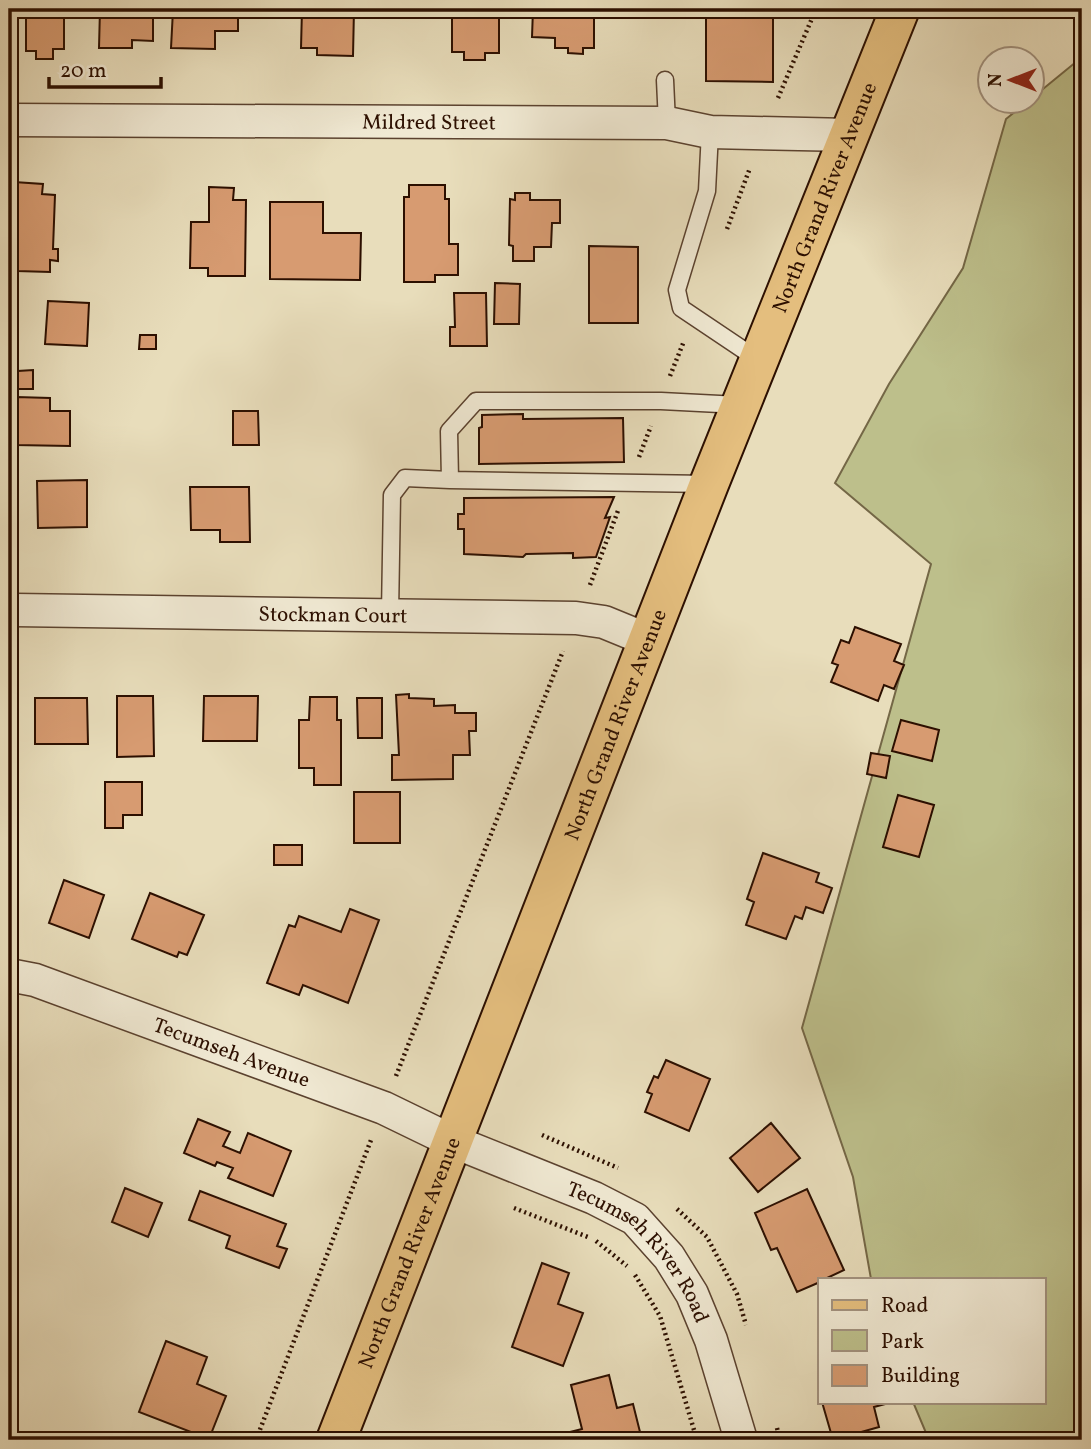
<svg xmlns="http://www.w3.org/2000/svg" width="1091" height="1449" font-family="Vollkorn,serif">
	<style>
		.green { fill: #bdbf8b; stroke: #746746; stroke-width: 2 }
		.building { fill: #d79b71; stroke: #2c0f00; stroke-width: 2 }
		.lines { fill: none; stroke-linecap: round; stroke-linejoin: round }
		.service-casing { stroke: #5b422f; stroke-width: 19 }
		.minor-casing { stroke: #5b422f; stroke-width: 35 }
		.primary-casing { stroke: #2c0f00; stroke-width: 42 }
		.path { stroke: #2c0f00; stroke-width: 4.5; stroke-dasharray: 2 3.5; stroke-linecap: butt }
		.service { stroke: #f0e9d3; stroke-width: 16 }
		.minor { stroke: #f0e9d3; stroke-width: 32 }
		.primary { stroke: #e4be7e; stroke-width: 38 }
		.labels { text-anchor: middle; stroke-width: 6; stroke-linejoin: round; paint-order: stroke }
		.street-label { font-size: 21px; fill: #2c0f00; stroke: #f0e9d3 }
	</style>
	<rect width="100%" height="100%" fill="#e8ddbb"/>
	<filter id="stains"><feTurbulence type="fractalNoise" baseFrequency=".00286" numOctaves="4"/><feColorMatrix values="0 0 0 0 .2 0 0 0 0 .09 0 0 0 0 .02 0 0 0 .5 -.17"/></filter>
	<radialGradient id="worn" r=".72"><stop offset=".6" stop-color="#630" stop-opacity="0"/><stop offset="1" stop-color="#630" stop-opacity=".3"/></radialGradient>
	<path class="green" d="M1082 57V1440H929L913 1402H1044V1279H871L853 1177 802 1028 931 564 835 483 889 384 963 268 1006 119 1027 102H1032V98Z"/>
	<path class="building" d="M26 9H64V49H53V59H36V51H26Z
		M100 9H153V41L132 40V48H99Z
		M193 9H238V31H215V49L171 48 173 10Z
		M302 9H354L353 56 317 55V48H301Z
		M452 9H499V53H485V60H464V52H452Z
		M533 9H594V48H583V54L568 53V48H555V38L532 37Z
		M706 13 773 14V82L706 81Z
		M14 182 43 184 42 194 55 195 53 249H58V261L50 260V272L17 271 18 252 12 251Z
		M409 185H445V199H449V244H458V275H435V282H404V197H409Z
		M209 187 234 188 233 200H246L245 276H208V268H190L191 222H209Z
		M515 193H530V200H560V223H552L551 247H534V261H513V246L509 245 510 199 515 200Z
		M270 202H323V233H361L360 280 270 279Z
		M589 246 638 247V323H589Z
		M495 283 520 284 519 324H494Z
		M454 293H486L487 346H450V327H455Z
		M48 301 89 303 87 346 45 344Z
		M140 335H156V349H139Z
		M33 370V389H18V371Z
		M16 397 50 398V411H70V446L15 445Z
		M233 411H258L259 445H233Z
		M523 414V419L623 418 624 462 479 464V428L482 427V415Z
		M87 480V527L38 528 37 481Z
		M190 487H249L250 542H220V530H191Z
		M614 497 605 518 610 517 596 557 573 558V553L526 554 523 557 464 554V529H458V514H464V498Z
		M855 627 901 644 894 661 904 665 894 689 884 685 878 701 831 682 838 665 832 663 841 640 849 643Z
		M409 694V698L434 699V706L455 705V713H476V731H469L470 755H453V779L392 780V755H399L396 695Z
		M117 696H153L154 756 117 757Z
		M204 696H258L257 741H203Z
		M310 697H337V720H341V785H314V768H299V720H309Z
		M35 698H87L88 744H35Z
		M357 698H382V738H358Z
		M901 720 939 730 932 761 892 751Z
		M871 753 890 756 886 778 867 774Z
		M105 782H142V815H123V828H105Z
		M354 792H400V843H354Z
		M898 795 934 805 919 857 883 847Z
		M274 845H302V865H274Z
		M763 853 819 873 816 882 832 888 823 913 806 907 802 919 795 916 786 939 746 925 754 902 747 899Z
		M64 880 104 895 89 938 49 923Z
		M150 893 204 915 187 955 179 952 177 957 132 939Z
		M350 909 379 920 348 1003 303 985 299 995 267 983 289 925 295 927 299 916 341 932Z
		M666 1060 710 1079 689 1131 645 1112 652 1094 647 1092 654 1076 658 1078Z
		M198 1119 230 1132 223 1146 240 1153 248 1133 291 1151 273 1196 228 1178 233 1168 217 1162 215 1166 184 1153Z
		M771 1123 800 1158 758 1192 730 1158Z
		M125 1188 162 1203 148 1237 112 1222Z
		M807 1189 844 1270 825 1279H820V1282L797 1292 777 1248 771 1250 755 1213Z
		M200 1191 286 1224 277 1246 287 1249 279 1268 226 1248 230 1236 189 1220Z
		M542 1263 569 1273 558 1304 583 1313 563 1366 512 1347Z
		M166 1341 207 1357 197 1384 226 1396 209 1439 139 1412Z
		M609 1375 617 1408 633 1404 642 1440H559L558 1435 582 1429 571 1385Z
		M822 1402H884L885 1404 874 1407 879 1427 833 1440Z"/>
	<g class="lines">
		<g class="service-casing">
			<path id="service" d="M665 80 667 123
				M710 132 707 191 677 290 681 308 760 361
				M450 480 709 484
				M390 614 392 495 405 478 450 480 449 431 476 401H661L739 405"/>
		</g>
		<g class="minor-casing">
			<g id="minor">
				<path id="s1" d="M9 120 667 123 710 132 849 135"/>
				<path id="s2" d="M15 610 576 618 604 622 648 640"/>
				<path id="s3" d="M9 975 35 980 384 1108 452 1141 594 1198 635 1219 669 1257 692 1294 711 1340 741 1440"/>
			</g>
		</g>
		<g class="primary-casing">
			<g id="primary">
				<path id="s4" d="M336 1440 709 484 900 9"/>
			</g>
		</g>
		<path class="path" d="M778 98 816 9
			M727 229 750 168
			M670 376 684 341
			M639 457 651 426
			M590 585 619 508
			M396 1076 563 651
			M542 1135 618 1168
			M514 1208 588 1237
			M677 1209 707 1237 737 1294 746 1325
			M596 1241 627 1266
			M635 1275 660 1316 697 1440
			M777 1428 780 1440
			M256 1440 371 1140"/>
		<use href="#service" class="service"/>
		<use href="#minor" class="minor"/>
		<use href="#primary" class="primary"/>
	</g>
	<g class="labels">
		<g class="street-label">
			<text dy="7" stroke="none"><textPath href="#s1" startOffset="420">Mildred Street</textPath></text>
			<text dy="7" stroke="none"><textPath href="#s4" startOffset="1335">North Grand River Avenue</textPath></text>
			<text dy="7" stroke="none"><textPath href="#s2" startOffset="318">Stockman Court</textPath></text>
			<text dy="7" stroke="none"><textPath href="#s4" startOffset="768">North Grand River Avenue</textPath></text>
			<text dy="7" stroke="none"><textPath href="#s3" startOffset="236">Tecumseh Avenue</textPath></text>
			<text dy="7" stroke="none"><textPath href="#s4" startOffset="201">North Grand River Avenue</textPath></text>
			<text dy="7" stroke="none"><textPath href="#s3" startOffset="698">Tecumseh River Road</textPath></text>
		</g>
	</g>
	<rect width="1091" height="1449" fill="none" stroke="#e8ddbb" stroke-width="35"/>
	<rect x="10" y="10" width="1070" height="1428" fill="none" stroke="#2c0f00" stroke-width="3.5"/>
	<rect x="18" y="18" width="1056" height="1414" fill="none" stroke="#2c0f00" stroke-width="2"/>
	<rect x="818" y="1278" width="228" height="126" fill="#f0e9d3" stroke="#a2927f" stroke-width="2"/>
	<rect x="832" y="1300" width="35" height="10" fill="#e4be7e" stroke="#a2927f" stroke-width="2"/>
	<text x="881" y="1312" font-size="21" fill="#2c0f00">Road</text>
	<rect x="832" y="1330" width="35" height="21" fill="#bdbf8b" stroke="#a2927f" stroke-width="2"/>
	<text x="881" y="1348" font-size="21" fill="#2c0f00">Park</text>
	<rect x="832" y="1365" width="35" height="21" fill="#d79b71" stroke="#a2927f" stroke-width="2"/>
	<text x="881" y="1382" font-size="21" fill="#2c0f00">Building</text>
	<g transform="translate(1011 80) rotate(270)"><circle r="33" fill="#f0e9d3" stroke="#a2927f" stroke-width="2"/>
	<path d="M0-5L12 26L0 18L-12 26Z" fill="#8f2418"/>
	<text y="-10" font-size="19" font-weight="bold" text-anchor="middle" fill="#2c0f00">N</text>
	</g>
	<path d="M49 77v10h112v-10" fill="none" stroke="#2c0f00" stroke-width="3.5"/>
	<text x="60" y="77" font-size="21" fill="#2c0f00" stroke="#f0e9d3" stroke-width="5" paint-order="stroke">20 m</text>
	<rect width="100%" height="100%" filter="url(#stains)"/>
	<rect width="100%" height="100%" fill="url(#worn)"/>
</svg>
